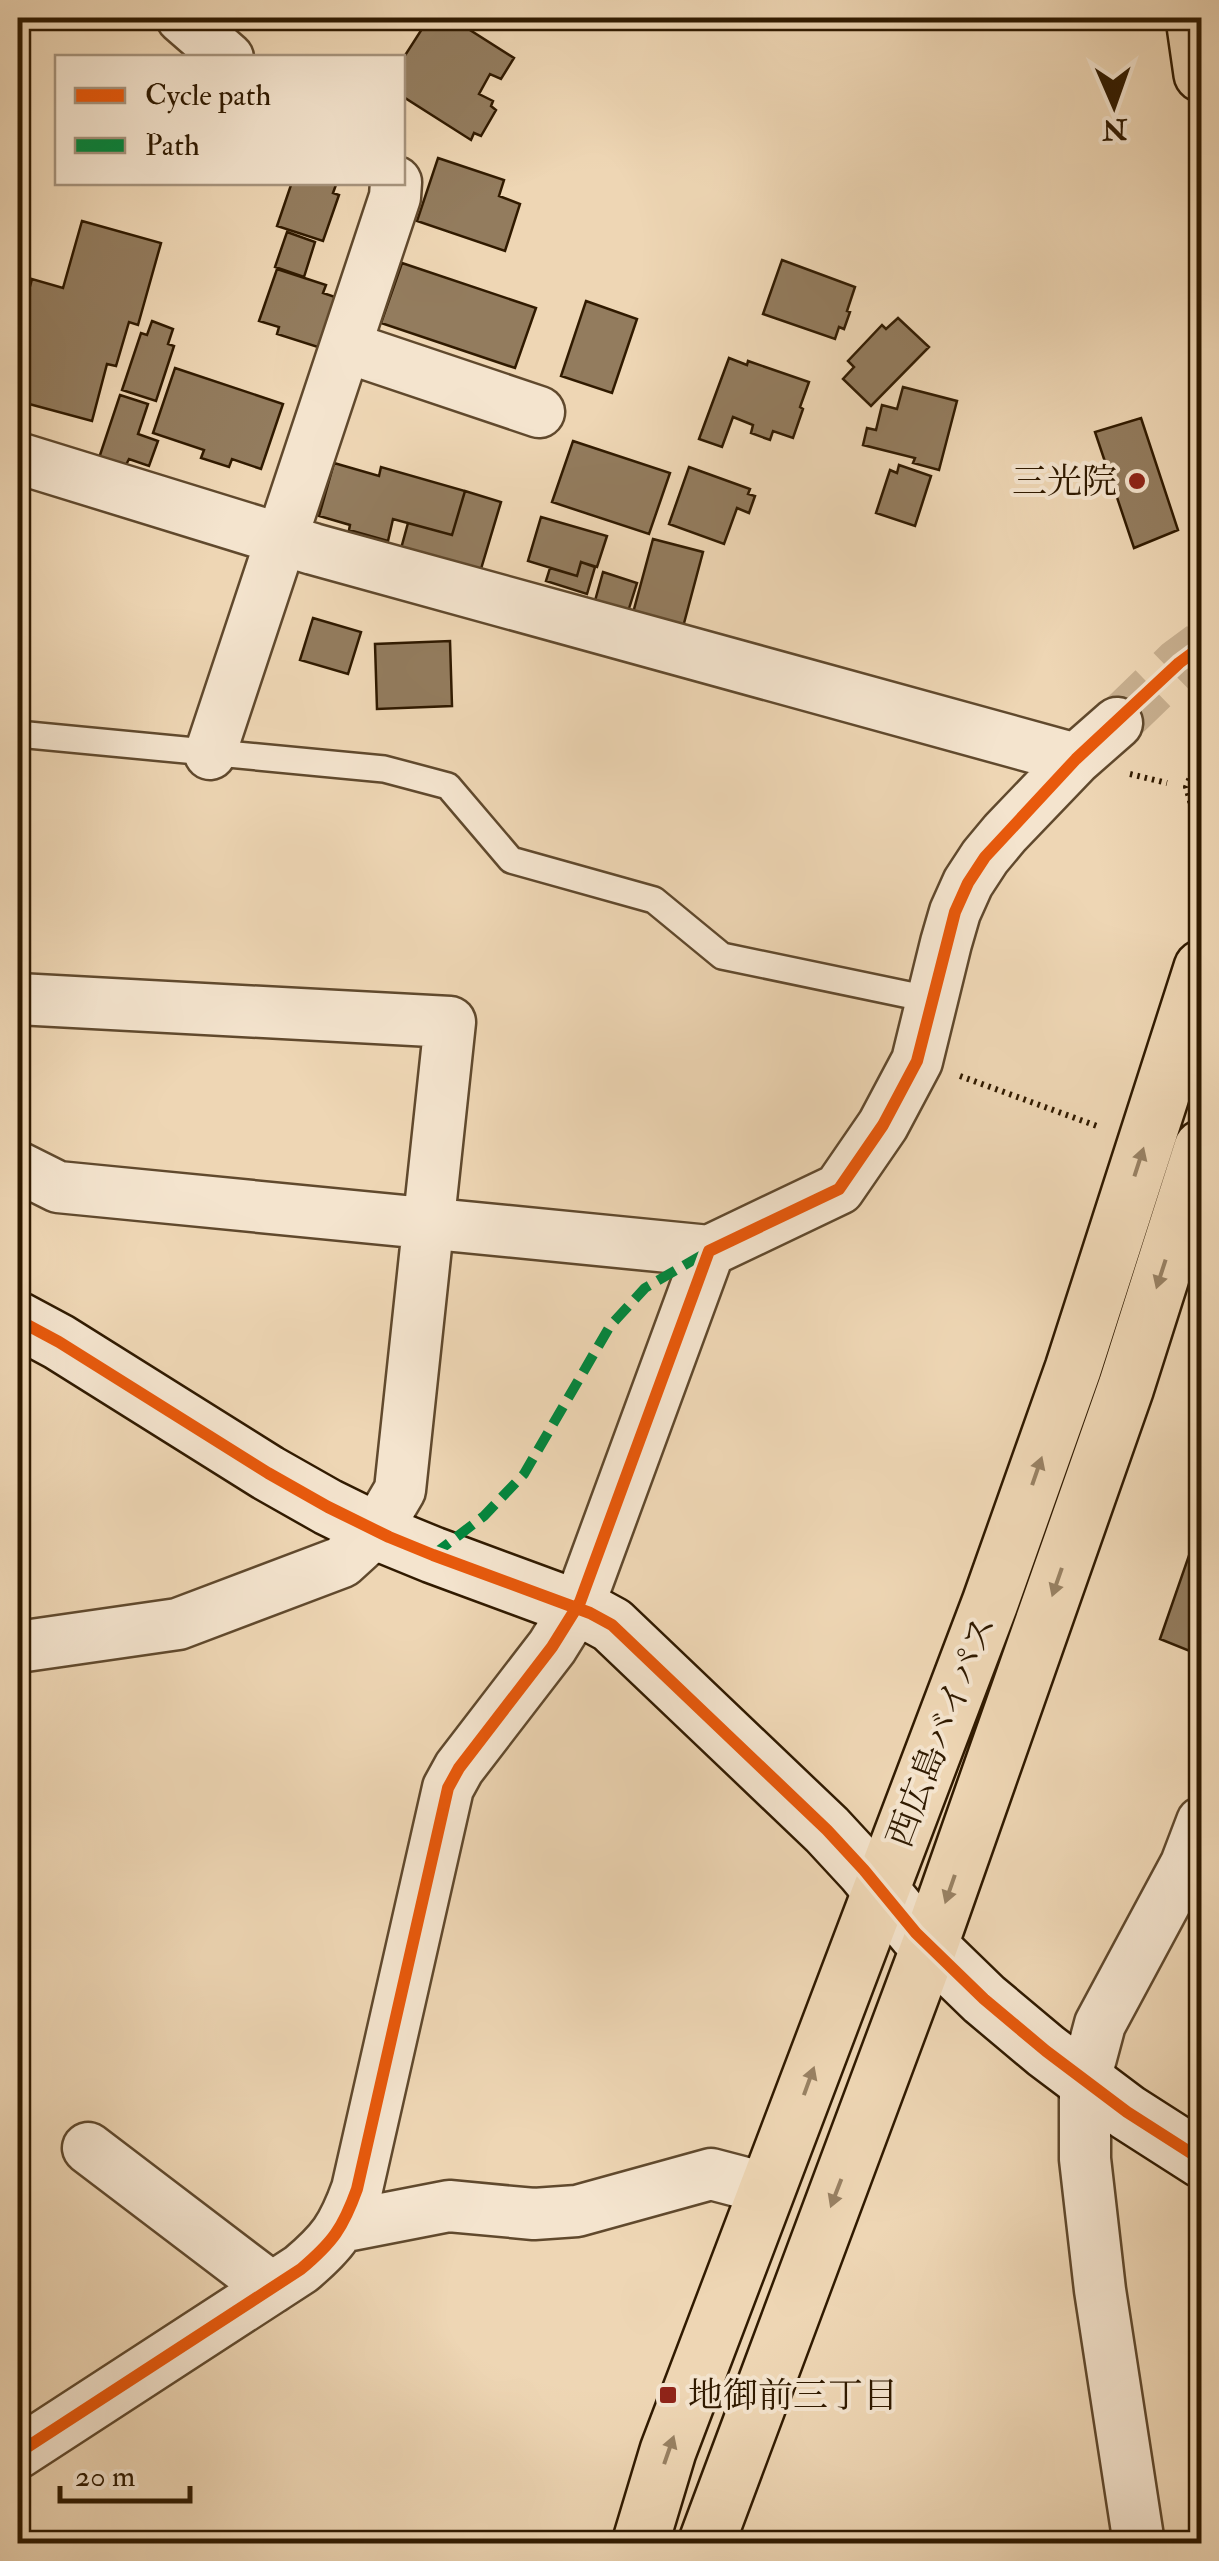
<svg xmlns="http://www.w3.org/2000/svg" width="1219" height="2561" font-family="'IM FELL Double Pica','Noto Serif JP',serif">
	<style>
		.building { fill: #937c5e; stroke: #301a00; stroke-width: 2.5 }
		.lines { fill: none; stroke-linecap: round; stroke-linejoin: round }
		.street-tunnel { stroke: #c8b090; stroke-width: 50; stroke-dasharray: 50 25; stroke-linecap: butt }
		.lane-casing { stroke: #60492d; stroke-width: 30 }
		.street-casing { stroke: #60492d; stroke-width: 55 }
		.secondary-casing { stroke: #301a00; stroke-width: 60 }
		.highway-casing { stroke: #301a00; stroke-width: 60 }
		.path { stroke: #301a00; stroke-width: 6; stroke-dasharray: 2.5 5; stroke-linecap: butt }
		.lane { stroke: #f4e4ce; stroke-width: 25 }
		.street { stroke: #f4e4ce; stroke-width: 50 }
		.secondary { stroke: #f4e4ce; stroke-width: 55 }
		.highway { stroke: #eed6b4; stroke-width: 55 }
		.quiet { stroke: #00873e; stroke-width: 10; stroke-dasharray: 20 10; stroke-linecap: butt }
		.cycleway-casing { stroke: #f4e4ce; stroke-width: 19 }
		.cycleway { stroke: #e8590c; stroke-width: 12 }
		.oneway { fill: #988163 }
		.poi-dot { fill: #8f2418; stroke: #f4e4ce; stroke-width: 4 }
		.labels { text-anchor: middle; stroke-width: 8; stroke-linejoin: round; paint-order: stroke }
		.poi-label { font-size: 35px; fill: #301a00; stroke: #f4e4ce; text-anchor: end }
		.street-label { font-size: 35px; fill: #301a00; stroke: #f4e4ce }
	</style>
	<rect width="100%" height="100%" fill="#eed6b4"/>
	<filter id="stains"><feTurbulence type="fractalNoise" baseFrequency=".002" numOctaves="4"/><feColorMatrix values="0 0 0 0 .2 0 0 0 0 .09 0 0 0 0 .02 0 0 0 .5 -.17"/></filter>
	<radialGradient id="worn" r=".72"><stop offset=".6" stop-color="#630" stop-opacity="0"/><stop offset="1" stop-color="#630" stop-opacity=".3"/></radialGradient>
	<path class="building" d="M429 18H451L514 58 501 79 490 74 479 94 493 101 491 106 496 110 481 136 474 133 471 140 402 96V60Z
		M438 158 504 180 499 196 520 204 505 251 417 221Z
		M292 182H337L333 193 339 195 323 241 277 226Z
		M82 221 161 243 138 325 129 322 116 366 107 364 92 421 18 401V319L21 320 32 279 63 288Z
		M287 232 315 242 304 277 275 267Z
		M782 260 855 287 847 311 850 312 844 329 839 327 835 339 763 314Z
		M402 263 536 308 515 368 381 323Z
		M277 269 326 285 323 293 341 299 324 349 277 334 279 327 259 321Z
		M586 301 637 319 612 393 561 376Z
		M898 318 929 347 871 406 843 379 854 367 848 361 882 325 886 329Z
		M152 321 173 329 168 344 174 346 156 401 122 390 141 333 147 335Z
		M729 358 747 365 748 361 809 382 800 407 803 409 793 438 773 431 770 440 751 433 753 425 733 417 722 447 699 439Z
		M175 368 283 404 261 469 232 459 229 467 201 458 204 450 153 433Z
		M903 387 957 401 939 470 913 463 915 458 863 445 867 428 876 430 882 405 897 409Z
		M120 395 148 404 138 434 158 441 149 466 129 459 125 467 99 458Z
		M1141 418 1178 530 1134 548 1095 432Z
		M573 441 670 473 649 534 552 502Z
		M334 463 379 476 381 467 465 491 452 535 393 519 388 541 349 530 350 525 319 516Z
		M899 465 931 476 915 526 876 513 890 470 897 473Z
		M689 467 750 489 748 494 755 496 749 513 737 508 724 544 669 524Z
		M465 491 501 502 478 579 399 556 408 523 452 535Z
		M541 517 607 536 597 567 581 562 577 576 528 561Z
		M653 539 703 552 683 627 633 613Z
		M581 562 595 567 587 594 546 581 550 568 577 576Z
		M603 572 637 583 626 618 593 608Z
		M313 618 361 632 348 674 300 660Z
		M450 641 452 706 377 709 375 644Z
		M1202 1518V1656L1160 1639Z"/>
	<g class="lines">
		<path class="street-tunnel" d="M1117 723 1179 663 1202 646"/>
		<g class="lane-casing">
			<path id="lane" d="M18 734 384 769 448 786 511 860 654 900 722 956 933 1000"/>
		</g>
		<g class="street-casing">
			<path id="street" d="M182 18 228 58
				M346 347 539 412
				M18 458 313 549 1076 759
				M210 754 395 197 396 182
				M18 999 450 1022 400 1490 376 1531 342 1562 178 1624 18 1647
				M18 1167 58 1187 709 1251
				M88 2148 272 2288
				M341 2227 449 2206 534 2214 577 2211 711 2174 768 2189
				M18 2453 301 2269C333 2242 343 2228 357 2189L448 1788 459 1768 552 1647 580 1602 709 1251 839 1189 883 1125 917 1061 946 943 955 912 968 883 985 857 1005 833 1076 759 1117 723
				M1139 2544 1100 2290 1085 2159V2080L1100 2024 1186 1864 1202 1822"/>
		</g>
		<g class="secondary-casing">
			<path id="secondary" d="M18 1320 59 1342 268 1473 328 1507 389 1537 433 1555 590 1613 612 1625 827 1830 864 1870 916 1933 984 1999 1046 2051 1127 2112 1202 2160"/>
		</g>
		<g class="highway-casing">
			<path id="highway" d="M1194 18 1202 74
				M640 2544 668 2451 990 1603 1073 1369 1202 968
				M706 2544 929 1947 1126 1387 1202 1148"/>
		</g>
		<path class="path" d="M1195 765 1186 787 1196 822
			M1130 774 1167 783
			M960 1076 1097 1126"/>
		<use href="#lane" class="lane"/>
		<use href="#street" class="street"/>
		<use href="#secondary" class="secondary"/>
		<use href="#highway" class="highway"/>
		<path class="quiet" d="M433 1555 484 1516 524 1474 610 1326 645 1288 709 1251"/>
		<g class="cycleway-casing">
			<path id="cycleway" d="M18 1320 59 1342 268 1473 328 1507 389 1537 433 1555 590 1613 612 1625 827 1830 864 1870 916 1933 984 1999 1046 2051 1127 2112 1202 2160
				M18 2453 301 2269C333 2242 343 2228 357 2189L448 1788 459 1768 552 1647 580 1602 709 1251 839 1189 883 1125 917 1061 955 912 968 883 985 857 1076 759 1179 663 1202 646"/>
		</g>
		<use href="#cycleway" class="cycleway"/>
	</g>
	<defs><path id="oneway-solid" d="M-6-.8H1V-3.2L6.5 0L1 3.2V.8H-6Z" transform="scale(2.5)"/></defs>
	<g class="oneway">
		<use href="#oneway-solid" transform="translate(1139 1162) rotate(-72)"/>
		<use href="#oneway-solid" transform="translate(1161 1274) rotate(108)"/>
		<use href="#oneway-solid" transform="translate(1037 1471) rotate(-71)"/>
		<use href="#oneway-solid" transform="translate(1057 1582) rotate(109)"/>
		<use href="#oneway-solid" transform="translate(950 1889) rotate(109)"/>
		<use href="#oneway-solid" transform="translate(809 2081) rotate(-70)"/>
		<use href="#oneway-solid" transform="translate(836 2193) rotate(111)"/>
		<use href="#oneway-solid" transform="translate(669 2450) rotate(-71)"/>
	</g>
	<g class="poi-dot">
		<circle cx="1137" cy="481" r="10"/>
		<rect x="658" y="2385" width="20" height="20" rx="5"/>
	</g>
	<g class="labels">
		<g class="poi-label">
			<text x="1117" y="493">三光院</text>
			<text x="688" y="2407" text-anchor="start">地御前三丁目</text>
		</g>
		<g class="street-label">
			<text transform="translate(941 1731) rotate(-69)" y="12">西広島バイパス</text>
		</g>
	</g>
	<rect width="1219" height="2561" fill="none" stroke="#eed6b4" stroke-width="60"/>
	<rect x="20" y="20" width="1179" height="2521" fill="none" stroke="#301a00" stroke-width="5"/>
	<rect x="30" y="30" width="1159" height="2501" fill="none" stroke="#301a00" stroke-width="2.5"/>
	<rect x="55" y="55" width="350" height="130" fill="#f4e4ce" stroke="#a6937c" stroke-width="2.5"/>
	<rect x="75" y="88" width="50" height="15" fill="#e8590c" stroke="#a6937c" stroke-width="2.5"/>
	<text x="145" y="105" font-size="30" fill="#301a00">Cycle path</text>
	<rect x="75" y="138" width="50" height="15" fill="#00873e" stroke="#a6937c" stroke-width="2.5"/>
	<text x="145" y="155" font-size="30" fill="#301a00">Path</text>
	<g transform="translate(1114 105) rotate(178)" stroke="#f4e4ce" stroke-width="8" paint-order="stroke">
	<path d="M0-8L18 38L0 25L-18 38Z" fill="#301a00"/>
	<text y="-15" font-size="28" font-weight="bold" text-anchor="middle" fill="#301a00">N</text>
	</g>
	<path d="M60 2486v15h130v-15" fill="none" stroke="#301a00" stroke-width="5"/>
	<text x="75" y="2486" font-size="30" fill="#301a00" stroke="#f4e4ce" stroke-width="8" paint-order="stroke">20 m</text>
	<rect width="100%" height="100%" filter="url(#stains)"/>
	<rect width="100%" height="100%" fill="url(#worn)"/>
</svg>
